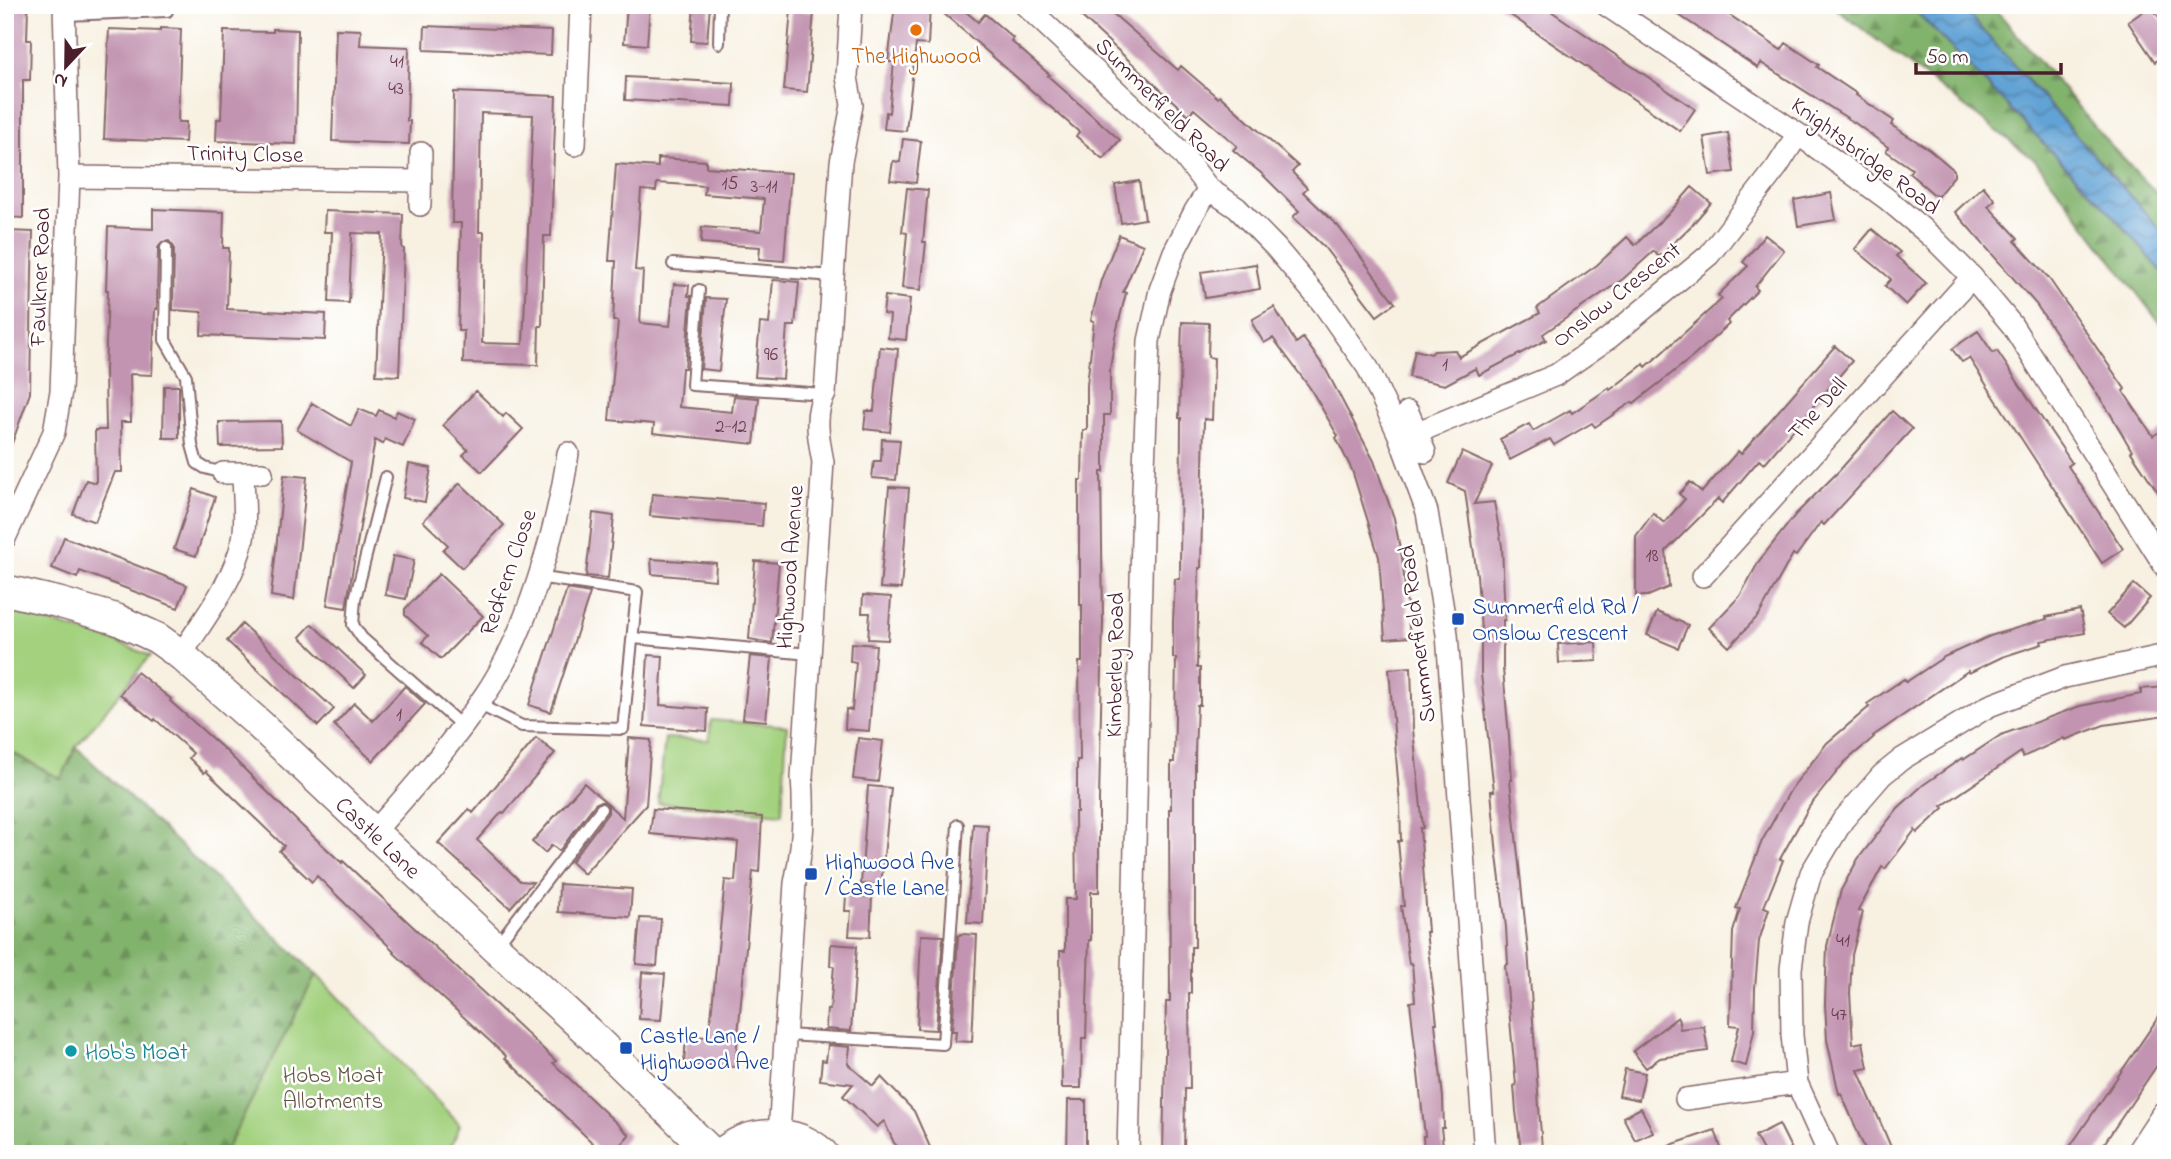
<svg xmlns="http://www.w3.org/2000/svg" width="2171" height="1159" font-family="'Indie Flower',sans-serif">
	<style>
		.green { fill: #a3d17e; stroke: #767854; stroke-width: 2 }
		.forest { fill: url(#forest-firs); stroke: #66694c; stroke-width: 2 }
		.water { fill: url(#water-waves); stroke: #566180; stroke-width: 2 }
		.building { fill: #c294b1; fill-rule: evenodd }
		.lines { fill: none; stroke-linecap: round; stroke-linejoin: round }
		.lane-casing { stroke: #87686b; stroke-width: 14 }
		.street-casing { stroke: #87686b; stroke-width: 24 }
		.secondary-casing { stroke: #87686b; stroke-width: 33 }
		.lane { stroke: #fff; stroke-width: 10 }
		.street { stroke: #fff; stroke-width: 21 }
		.secondary { stroke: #fff; stroke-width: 30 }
		.food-dot { fill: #e8710a; stroke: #fff; stroke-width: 2.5 }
		.transit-dot { fill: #1a4fb4; stroke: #fff; stroke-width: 2.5 }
		.culture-dot { fill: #0f9aa8; stroke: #fff; stroke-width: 2.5 }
		.labels { text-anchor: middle; stroke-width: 5; stroke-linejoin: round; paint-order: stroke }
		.number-label { font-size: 19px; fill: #683c4c }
		.food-label { font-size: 23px; fill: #c56008; stroke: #fff }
		.street-label { font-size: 23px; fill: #4a1f2b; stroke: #fff }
		.transit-label { font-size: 23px; fill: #164399; stroke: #fff; text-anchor: start }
		.culture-label { font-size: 23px; fill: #0d838f; stroke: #fff; text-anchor: start }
		.park-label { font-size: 23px; fill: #655444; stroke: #fff }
	</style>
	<defs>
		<pattern id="forest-firs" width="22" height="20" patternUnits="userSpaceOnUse" patternTransform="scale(1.75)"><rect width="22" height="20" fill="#82b36d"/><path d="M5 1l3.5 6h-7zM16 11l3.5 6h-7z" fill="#6c915a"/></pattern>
		<pattern id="water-waves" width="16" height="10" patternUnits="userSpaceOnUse" patternTransform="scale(1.75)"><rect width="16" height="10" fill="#62a3d5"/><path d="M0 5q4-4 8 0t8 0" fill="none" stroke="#5384ad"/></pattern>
	</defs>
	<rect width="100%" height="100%" fill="#fff"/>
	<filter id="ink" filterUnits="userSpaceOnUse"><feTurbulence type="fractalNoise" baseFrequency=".0143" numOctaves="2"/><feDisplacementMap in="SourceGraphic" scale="14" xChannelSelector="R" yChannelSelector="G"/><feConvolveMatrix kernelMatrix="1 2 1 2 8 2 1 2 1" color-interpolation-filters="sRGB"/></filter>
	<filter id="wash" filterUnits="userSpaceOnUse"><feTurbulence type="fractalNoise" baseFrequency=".00686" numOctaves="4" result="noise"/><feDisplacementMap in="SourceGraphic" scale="28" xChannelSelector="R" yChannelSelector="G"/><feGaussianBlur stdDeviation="1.57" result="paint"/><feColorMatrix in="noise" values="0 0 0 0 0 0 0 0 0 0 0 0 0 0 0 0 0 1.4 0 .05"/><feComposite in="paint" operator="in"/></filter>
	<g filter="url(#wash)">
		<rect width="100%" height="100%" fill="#f8f1e2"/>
		<path class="green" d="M5 609 115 641 150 656 76 747 61 779 5 749Z
			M711 720 787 726 782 814 658 803 665 738 709 740Z
			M316 974 460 1125 448 1154H224Z"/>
		<path class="forest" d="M1831 5H1910L2110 212 2166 276V331L2035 160Z
			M1960 5H1992L2111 146 2166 203V236Z
			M76 747 316 974 224 1154H5V749L61 779Z"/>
		<path class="water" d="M1910 5H1960L2166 236V276L2110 212Z"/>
		<g id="blocks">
			<path class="building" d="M5 5H28L27 40H31L30 80H23V218L5 217Z
				M627 5H650L647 45 624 43Z
				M694 5H710L707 42 691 41Z
				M895 5H930L928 45 916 44 906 131 884 129 886 112 889 113 894 62H888Z
				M934 5H970L965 11 978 22 985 14 1013 38 1011 41 1050 75 1048 76 1120 140 1103 159 1076 136 1079 132Z
				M1069 5H1103L1178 70 1181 66 1218 98 1220 96 1298 166 1292 172 1307 188 1303 192 1338 226 1395 303 1377 316 1324 247 1293 217 1299 211 1261 173 1233 150 1237 146 1194 109 1188 115Z
				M1496 5H1542L1695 109 1680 131Z
				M1664 5H1715L1781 50 1786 43 1819 65 1817 67 1857 94 1856 95 1894 121 1891 125 1929 149 1954 170V176L1937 197 1909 173 1912 169 1886 151 1888 147 1855 123 1761 63 1758 68Z
				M2151 6 2166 27V54L2155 62 2128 22Z
				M791 10 814 12 807 92 784 90Z
				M425 26 552 31 551 55 424 50Z
				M160 28 181 29 178 122H186L185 142 104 139 109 29 160 31Z
				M273 29 298 30 296 144 216 141 217 119H221L224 31 273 32Z
				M336 29 361 30 360 45 409 47 407 121H410L409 144 332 141Z
				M626 77 734 83 733 106 625 100Z
				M454 92 556 96 551 236H544L542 326H539L538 365 463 363 464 331H458L461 223H452ZM481 113 533 115 523 344 482 343 484 232H479Z
				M1728 133 1734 172 1710 175 1704 137Z
				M903 139 921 141 916 183 890 180 893 161 900 162Z
				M658 158 706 161V167L791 173 784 261 759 259 760 247 701 243 702 227 761 231 764 199 704 194 705 186 657 183 656 191 641 190 635 270 643 271 640 323 670 326 674 284 689 285 688 296H691L685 368H682L679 407 732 412 734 396 759 398 754 444 653 433 654 424 609 420 618 321H613L616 261H609L616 164 658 167Z
				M1139 181 1145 219 1121 223 1115 185Z
				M1983 186 1995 200 1988 206 2018 238 2015 241 2048 277 2125 389 2123 391 2153 436 2166 428V504L2131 452 2132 451 2110 413 2036 304 1955 212Z
				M1692 187 1711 203 1691 226 1659 257 1654 251 1623 279 1543 334 1546 340 1479 375 1476 368 1445 385 1409 377 1415 350 1431 354 1434 351 1455 350 1459 357 1540 313 1537 308 1597 265 1627 237 1635 245 1671 211Z
				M907 188 928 190 923 242H926L921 290 902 288 907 233 902 232Z
				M1831 193 1836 220 1798 226 1794 200Z
				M153 209 224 212 223 248H229L227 309 326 314 325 340 201 335 202 312 173 310 174 247 169 241 162 242 158 248 157 309H155L152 375 130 374 131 422H121L122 472H115L95 522 73 514 86 480 96 483 95 430H106L105 372 108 290H106L108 227 153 229Z
				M325 211 403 214 402 248 404 249 399 376 376 375 382 234 352 233 349 303 329 302 332 232H324Z
				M1872 229 1900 252 1896 256 1926 283 1906 305 1885 286 1891 279 1855 249Z
				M8 231 33 232 32 272 30 393 7 457 5 456V303Z
				M1119 235 1143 245 1123 292 1126 293 1115 337 1110 369V415H1104V472H1101L1103 621 1099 801V892H1091V940H1089L1086 1038H1082L1081 1088H1062L1060 951H1065V899H1076L1075 812H1077V760H1080L1079 662H1082V605H1080V559H1079V480H1082L1083 430H1087V385L1094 321 1091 320 1101 280Z
				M1765 235 1784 250 1755 287 1758 290 1727 321 1729 324 1695 355 1634 403 1632 402 1595 427 1592 423 1554 445 1550 439 1510 460 1500 439 1529 424 1533 431 1570 410 1572 413 1609 388 1610 390 1644 364 1646 367 1722 299 1718 295 1748 266 1743 262Z
				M1256 264 1260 289 1205 298 1201 272Z
				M773 280 799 282 795 326H787L783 379 755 377 760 323 769 324Z
				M885 296 910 299 906 340 888 338 890 315 883 314Z
				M706 298 726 299 719 371 701 369Z
				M1274 307 1296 343 1303 338 1325 368 1374 461 1394 518 1402 558 1410 637 1385 639 1379 557 1352 470 1336 438 1338 436 1310 388 1273 338 1264 343 1253 325V319Z
				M1182 322 1209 323 1208 357 1214 358 1212 420 1204 419 1201 568H1199L1197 668H1200V705H1197L1195 752V947H1191V993H1189L1190 1089H1185L1184 1154H1163L1166 1002H1170L1169 809H1171V762H1174L1175 718 1176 658H1173V622L1175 579H1180L1181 418H1179Z
				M1978 331 1993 353 1997 351 2045 423 2072 463 2068 466 2123 549 2102 563 1969 358 1962 362 1952 349Z
				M1835 346 1852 361 1764 464 1759 460 1722 503 1718 499 1666 551 1669 587 1648 596H1636V536L1653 513 1664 523 1685 499 1679 494 1690 482 1702 492 1738 451 1741 454Z
				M880 347 898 349 890 432 864 429 866 411H874Z
				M164 386H179V438H163Z
				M476 391 503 417 506 413 523 429 482 472 463 455 468 450 443 425Z
				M312 403 351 426 359 409 376 416 379 410 394 417 397 411 415 419 403 447 385 439 383 444 375 440 346 608 327 605 351 462 297 430Z
				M1892 411 1912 429 1824 525 1821 522 1796 556 1793 554 1759 615 1729 647 1709 628 1740 596 1759 561 1796 514 1839 471Z
				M281 421 282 446 220 447 219 422Z
				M882 439 900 440 896 480 872 478 874 461H881Z
				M1462 452 1492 466 1474 504 1494 502 1502 546 1505 620H1503V669L1509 737 1512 780H1510L1528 950 1542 1149 1521 1151 1516 1111 1514 1086 1516 1085 1505 965 1508 964 1506 927 1497 856 1491 791H1494L1481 674V631L1477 575 1465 491 1448 483Z
				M409 464 431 468 425 502 403 498Z
				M284 475 307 477 294 600 271 596Z
				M460 483 504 525 462 568 443 550 448 545 423 521Z
				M889 487 909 488 901 589 880 588Z
				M194 489 215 497 196 556 174 549Z
				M652 494 764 503 762 526 650 516Z
				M593 513 614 516 608 578 586 576Z
				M64 537 187 585 178 608 80 571 77 578 52 568Z
				M393 556 414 560 406 599 385 595Z
				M651 559 716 563 715 580 652 574Z
				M755 561 779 563 772 643 749 639Z
				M439 574 483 616 441 659 422 642 428 636 405 615V609Z
				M2134 584 2150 598 2124 628 2107 614Z
				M567 589 590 593 551 712 529 705Z
				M863 595 891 597 888 640 868 639 870 613H862Z
				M2080 610 2085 633 2041 641 2042 644 2002 657 1969 673 1968 671 1873 736 1874 737 1844 763 1809 807 1780 859 1783 860 1764 907 1769 909 1759 941 1755 988 1754 1031 1746 1066 1731 1062 1739 1026 1730 1025 1733 932 1740 909 1736 908 1762 841 1791 789 1827 743 1869 707 1867 704 1904 679 1906 682 1944 657 1990 636 2047 619 2046 617Z
				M1657 612 1688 625 1678 648 1647 635Z
				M242 624 334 709 318 726 227 641Z
				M312 624 366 675 354 688 300 637Z
				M1596 642 1597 661 1559 663 1558 644Z
				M851 643 876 645 869 731 845 729 846 709 852 710 856 662 850 661Z
				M648 655 663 656 660 705 708 709 707 731 644 726Z
				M750 656 772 658 766 721 743 719Z
				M1411 667 1413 729 1423 828H1420L1428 932H1426L1437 1023H1435L1443 1098 1444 1128H1441L1444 1154H1424L1423 1136H1425L1410 1002 1415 1001 1412 963 1409 964 1401 906H1404L1398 841H1401L1400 805 1389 669Z
				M137 672 171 699 170 701 225 750 302 826 342 863 343 861 556 1061 553 1063 629 1135 612 1154H604L505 1058 506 1056 393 952 394 951 317 876 312 882 279 851 284 846 206 771 204 773 189 758 193 753 155 719 154 721 120 694Z
				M405 686 425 704 373 761 334 725 354 703 373 721Z
				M2166 687V716L2104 725 2065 740 2064 738 2023 757 2021 752 1942 806 1944 808 1917 833 1915 830 1885 869 1882 867 1858 911 1863 912 1852 955 1850 993 1853 1044 1863 1042 1868 1068 1858 1070 1894 1154H1867L1841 1093 1839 1094 1827 1040 1825 1003 1827 946 1841 890 1858 859 1898 808 1923 785 1962 758 1963 760 2001 735 2080 706 2141 694V689Z
				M536 738 555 753 504 813 502 812 477 840 520 881 533 882 510 908 438 843 469 809 473 813Z
				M629 738 651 740 646 805 584 874 571 862 608 813V807L605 802H599L595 804 559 851 552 845 545 853 532 842 584 783 623 818Z
				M858 738 883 741 878 782 853 779Z
				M868 786 891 788 881 885 861 884Z
				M653 809 762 817 759 872 753 871 735 1067 684 1064 686 1036 709 1037 725 880 735 881 738 842 650 834Z
				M973 824 988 825 983 924 967 923Z
				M559 884 632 889 630 917 558 912Z
				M846 895 872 897 870 937 849 936 851 911H845Z
				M640 918 661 919 657 966 636 964Z
				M961 934 977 935 972 1042 955 1041 956 1031H952L958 936Z
				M921 935 943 936 936 1030 917 1029Z
				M831 944 857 946 851 1031 826 1029 827 1009 830 1010 834 966H830Z
				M642 972 665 974 661 1020 639 1019Z
				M2166 1006V1052L2097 1154H2065Z
				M1678 1017 1680 1029 1704 1026 1708 1051 1660 1058 1646 1068 1633 1051Z
				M828 1045 850 1047 848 1064 873 1086 881 1077 914 1111 933 1154H905L894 1143 884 1121 877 1127 843 1096 853 1084 820 1080 822 1060 826 1061Z
				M1625 1069 1645 1073 1639 1100 1619 1096Z
				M1068 1100H1086V1154H1067Z
				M1641 1108 1653 1132 1635 1140 1623 1117Z
				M1779 1124 1794 1154H1765L1755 1136Z
				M1715 1130 1723 1154H1653V1151Z"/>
		</g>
	</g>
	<g filter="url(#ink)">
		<use href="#blocks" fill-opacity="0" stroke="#87686b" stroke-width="2"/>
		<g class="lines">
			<g class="lane-casing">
				<path id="lane" d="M65 15 167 11 168 5
					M719 43 720 5
					M166 248 165 340 186 376 192 445 197 463 205 468 223 473
					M673 264 834 276
					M699 290 692 385 825 394
					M386 477 355 599 353 625 362 638 462 726
					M633 638 810 654
					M478 704 522 726 623 729 637 592 537 577
					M497 945 601 809
					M786 1035 943 1044 958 825"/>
			</g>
			<g class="street-casing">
				<path id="street" d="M1025 5 1179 150 1209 189 1237 208 1276 248 1324 305 1368 368 1398 433 1427 512 1447 634 1485 1154
					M1606 5 1798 134 1887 199 1932 237 1972 277 2012 325 2166 568
					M575 145 581 5
					M69 177 421 181
					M420 205 421 153
					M1408 412 1425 452
					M1418 432 1556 375 1609 338 1709 255 1777 167 1798 134
					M223 473H262
					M5 538 54 432 61 391 69 177 64 5
					M1703 576 1972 277
					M181 655C204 618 234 582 243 539 247 519 243 494 243 473
					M373 833C413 789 452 744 485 695 527 634 558 526 568 453
					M1686 1099 1797 1083
					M779 1135 795 883C803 847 805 814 802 777L823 462C819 441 813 413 825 394L841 162 852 105 847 77 851 5
					M1128 1154 1143 492 1149 341 1160 290 1174 252 1195 211 1209 189
					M1829 1154 1797 1083 1792 1035 1791 969 1797 922 1811 873 1843 820 1882 775 1902 759 1989 706 2065 677 2166 655"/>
			</g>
			<g class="secondary-casing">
				<g id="secondary">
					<path id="s1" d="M5 590 57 602 116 619 157 638 181 655 259 724 495 947 587 1031 713 1154"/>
					<path d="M721 1154C750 1129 795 1128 823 1154"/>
					<path d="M2141 1154 2166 1116"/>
				</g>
			</g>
			<use href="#lane" class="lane"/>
			<use href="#street" class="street"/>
			<use href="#secondary" class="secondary"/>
		</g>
	</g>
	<circle class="food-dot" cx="916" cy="30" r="7"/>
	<g class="transit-dot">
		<rect x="1451" y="612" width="14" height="14" rx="3.5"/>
		<rect x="804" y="867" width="14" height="14" rx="3.5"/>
		<rect x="619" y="1041" width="14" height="14" rx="3.5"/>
	</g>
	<circle class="culture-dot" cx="71" cy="1051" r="7"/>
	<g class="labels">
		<g class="number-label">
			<text x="397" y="67">41</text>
			<text x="396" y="94">43</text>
			<text x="730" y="189">15</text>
			<text x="764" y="192">3-11</text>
			<text x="771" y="360">96</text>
			<text x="1445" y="370">1</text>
			<text x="731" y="432">2-12</text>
			<text x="1652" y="561">18</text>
			<text x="399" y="720">1</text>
			<text x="1843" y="946">41</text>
			<text x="1839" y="1020">47</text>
		</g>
		<g class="food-label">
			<text x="916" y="63">The Highwood</text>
		</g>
		<g class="street-label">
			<text transform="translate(1163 104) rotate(45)" y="8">Summerfield Road</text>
			<text transform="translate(245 153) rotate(1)" y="8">Trinity Close</text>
			<text transform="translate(1866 155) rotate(37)" y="8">Knightsbridge Road</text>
			<text transform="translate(39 277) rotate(-88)" y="8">Faulkner Road</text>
			<text transform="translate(1616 294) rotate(-38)" y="8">Onslow Crescent</text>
			<text transform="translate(1817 408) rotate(-48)" y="8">The Dell</text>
			<text transform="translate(789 567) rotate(-86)" y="8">Highwood Avenue</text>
			<text transform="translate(507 572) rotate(-71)" y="8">Redfern Close</text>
			<text transform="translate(1416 634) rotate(-97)" y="8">Summerfield Road</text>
			<text transform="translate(1114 665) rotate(-89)" y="8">Kimberley Road</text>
			<text dy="8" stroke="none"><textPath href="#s1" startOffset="458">Castle Lane</textPath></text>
		</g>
		<g class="transit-label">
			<text x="1472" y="614">Summerfield Rd /<tspan x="1472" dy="26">Onslow Crescent</tspan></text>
			<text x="825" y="869">Highwood Ave<tspan x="825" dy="26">/ Castle Lane</tspan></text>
			<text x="640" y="1043">Castle Lane /<tspan x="640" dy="26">Highwood Ave</tspan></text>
		</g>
		<g class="culture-label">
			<text x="85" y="1059">Hob's Moat</text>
		</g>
		<g class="park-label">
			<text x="333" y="1082">Hobs Moat<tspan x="333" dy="26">Allotments</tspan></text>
		</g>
	</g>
	<rect width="2171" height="1159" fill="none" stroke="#fff" stroke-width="28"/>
	<g transform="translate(66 66) rotate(202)" stroke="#ffffff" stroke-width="5" paint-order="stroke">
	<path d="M0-5L12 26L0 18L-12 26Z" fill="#4a1f2b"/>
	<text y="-10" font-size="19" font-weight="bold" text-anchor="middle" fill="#4a1f2b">N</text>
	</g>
	<path d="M1916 63v10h145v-10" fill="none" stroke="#4a1f2b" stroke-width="3.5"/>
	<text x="1926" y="63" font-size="21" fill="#4a1f2b" stroke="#ffffff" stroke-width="5" paint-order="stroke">50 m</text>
</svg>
